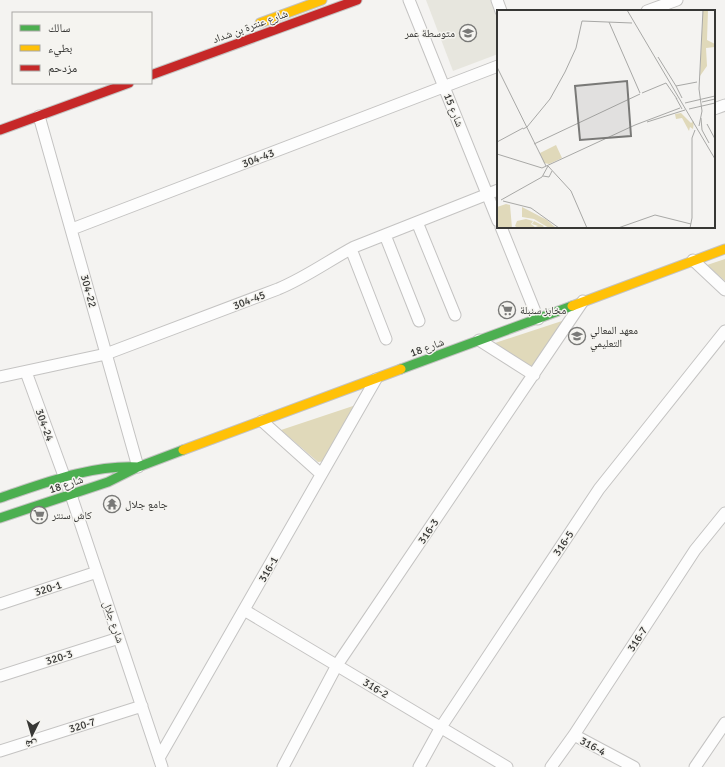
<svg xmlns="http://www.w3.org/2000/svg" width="725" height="767" font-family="Signika,'Noto Naskh Arabic',sans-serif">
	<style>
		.built { fill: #e7e6de }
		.green { fill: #e0d9ba }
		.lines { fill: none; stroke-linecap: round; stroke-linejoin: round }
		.street-casing { stroke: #c4c3c2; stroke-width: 13 }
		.fast-casing { stroke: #c4c3c2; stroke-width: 11 }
		.slow-casing { stroke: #c4c3c2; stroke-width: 11 }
		.jam-casing { stroke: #c4c3c2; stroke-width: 11 }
		.street { stroke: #fdfdfd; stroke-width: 11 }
		.fast { stroke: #4caf50; stroke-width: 9 }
		.slow { stroke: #ffc107; stroke-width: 9 }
		.jam { stroke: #c62828; stroke-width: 9 }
		.labels { text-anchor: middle; stroke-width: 3; stroke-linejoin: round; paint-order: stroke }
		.street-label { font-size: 11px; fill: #373735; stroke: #f5f4f0 }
		.poi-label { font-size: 11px; fill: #373735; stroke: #f5f4f0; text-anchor: start }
		.inset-road { fill: none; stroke: #a8a8a6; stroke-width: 1 }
		.view { fill: #797977; fill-opacity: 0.15; stroke: #797977; stroke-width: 2 }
		.inset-edge { fill: none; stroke: #373735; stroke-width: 2 }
	</style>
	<rect width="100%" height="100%" fill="#f4f3f1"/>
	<path class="built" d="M426 0H494L498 11V54L453 71Z"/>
	<path class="green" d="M725 259V281L707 265Z
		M571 318 532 368 492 344Z
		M359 404 327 461 318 462 281 430Z"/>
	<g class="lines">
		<g class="street-casing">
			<path id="street" d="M409 0 498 221
				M497 0 501 11
				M647 11 677 0
				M714 109 725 105
				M39 116 138 467
				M417 222 455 315
				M501 227 538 319
				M72 229 498 66
				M385 235 419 321
				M351 249 386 339
				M693 260 725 290
				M479 340 534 375
				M26 372 71 495 162 767
				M0 377 106 354 278 289C305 278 328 261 354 247L498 190
				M262 421 321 474
				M0 604 97 572
				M244 610 507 767
				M0 676 119 638
				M574 735 634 767
				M0 751 142 706
				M159 758 376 379
				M283 767 337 665 583 301
				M419 767 441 727 599 489 725 331
				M551 767 574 735 695 550 725 513
				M695 767 725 723"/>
		</g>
		<g class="fast-casing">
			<path id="fast" d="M401 369 572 306
				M0 498C45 483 90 465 138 467
				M0 518 108 482 138 467 183 450"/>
		</g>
		<g class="slow-casing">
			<path id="slow" d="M260 23 322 0
				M572 306 725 249
				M183 450 401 369"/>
		</g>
		<g class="jam-casing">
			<path id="jam" d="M151 75 357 0
				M0 130 129 83"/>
		</g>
		<use href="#street" class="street"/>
		<use href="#fast" class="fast"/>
		<use href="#slow" class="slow"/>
		<use href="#jam" class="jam"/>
	</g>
	<defs>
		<g id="school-ring" transform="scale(0.9)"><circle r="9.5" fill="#f5f4f0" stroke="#797977" stroke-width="1.5"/><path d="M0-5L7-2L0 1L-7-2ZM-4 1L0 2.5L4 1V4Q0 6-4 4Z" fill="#797977"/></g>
		<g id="supermarket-ring" transform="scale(0.9)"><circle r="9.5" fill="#f5f4f0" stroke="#797977" stroke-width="1.5"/><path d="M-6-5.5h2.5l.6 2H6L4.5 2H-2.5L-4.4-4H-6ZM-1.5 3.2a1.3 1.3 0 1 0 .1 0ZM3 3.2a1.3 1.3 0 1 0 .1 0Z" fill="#797977"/></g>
		<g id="temple-ring" transform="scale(0.9)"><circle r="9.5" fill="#f5f4f0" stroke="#797977" stroke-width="1.5"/><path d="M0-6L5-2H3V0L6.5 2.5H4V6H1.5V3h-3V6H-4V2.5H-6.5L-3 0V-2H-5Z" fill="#797977"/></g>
	</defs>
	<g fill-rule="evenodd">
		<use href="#school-ring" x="468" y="33"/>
		<use href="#supermarket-ring" x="507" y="310"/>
		<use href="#school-ring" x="577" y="336"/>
		<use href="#temple-ring" x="112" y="504"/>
		<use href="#supermarket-ring" x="39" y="515"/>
	</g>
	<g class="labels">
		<g class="street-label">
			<text transform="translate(250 26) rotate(-20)" y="4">شارع عنترة بن شداد</text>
			<text transform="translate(454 110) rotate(68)" y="4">شارع 15</text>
			<text transform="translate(258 158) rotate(-21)" y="4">304-43</text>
			<text transform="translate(89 291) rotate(75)" y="4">304-22</text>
			<text transform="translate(249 300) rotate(-21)" y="4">304-45</text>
			<text transform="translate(427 347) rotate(-20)" y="4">شارع 18</text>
			<text transform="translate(45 425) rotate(70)" y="4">304-24</text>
			<text transform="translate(66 484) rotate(-18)" y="4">شارع 18</text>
			<text transform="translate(428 531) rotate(-56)" y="4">316-3</text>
			<text transform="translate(563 543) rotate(-56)" y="4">316-5</text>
			<text transform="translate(268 569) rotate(-60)" y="4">316-1</text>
			<text transform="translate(48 588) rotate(-18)" y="4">320-1</text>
			<text transform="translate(114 622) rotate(71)" y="4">شارع جلال</text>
			<text transform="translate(637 639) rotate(-57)" y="4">316-7</text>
			<text transform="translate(59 657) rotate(-18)" y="4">320-3</text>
			<text transform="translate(376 688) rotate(31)" y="4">316-2</text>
			<text transform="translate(82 725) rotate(-17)" y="4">320-7</text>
			<text transform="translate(593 746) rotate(28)" y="4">316-4</text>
		</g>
		<g class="poi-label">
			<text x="455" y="37" text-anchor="end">متوسطة عمر</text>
			<text x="520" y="314">مخابز سنبلة</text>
			<text x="590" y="334">معهد المعالي<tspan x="590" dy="13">التعليمي</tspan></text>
			<text x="125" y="508">جامع جلال</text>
			<text x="52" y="519">كاش سنتر</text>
		</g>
	</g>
	<g transform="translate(497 10)">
		<rect width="218" height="218" fill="#f4f3f1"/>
		<path d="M206 0H211L210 30 218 34V37L209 38 210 56 203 66ZM184 103 194 113 197 111 196 119 193 117 192 121 185 108 179 109 178 104ZM59 135 65 148 52 154 47 153 43 143ZM9 194 13 195 15 218H0V197ZM25 197 50 210 59 218H52L37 209 25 207ZM29 209 36 211 34 214 38 217 41 216 35 214 37 211 47 216 45 218H21L18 216 20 211Z" fill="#e0d9ba"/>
		<path class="inset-road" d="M130 0 218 149M112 12 143 83M161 47 179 76M0 57 49 156M145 83 169 73 180 89M179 88 185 99M185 88 179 76 200 72M205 92 218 89M188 93 218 86M192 99 218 93M204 108 205 120 212 133M150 112 188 100M210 114 218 129M202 116 205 101 202 79 206 0M26 119 30 117 53 89 68 62 79 38 85 11 135 13M0 132 26 118M37 134 143 84M0 144 45 158 138 115 183 98M51 156 74 181 90 218M46 166 52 167 55 161M4 190 45 167 51 156M6 191 34 198 62 218M121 218 158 205 194 214M193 218 195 208V128L198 120"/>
		<path class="view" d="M130 71 134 126 83 130 78 76Z"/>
		<rect width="218" height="218" class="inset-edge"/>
	</g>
	<rect x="12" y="12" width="140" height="72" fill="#f5f4f0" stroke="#a9a8a5"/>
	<rect x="20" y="25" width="20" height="6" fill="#4caf50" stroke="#a9a8a5"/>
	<text x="48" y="32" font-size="12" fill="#373735">سالك</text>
	<rect x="20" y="45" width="20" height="6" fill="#ffc107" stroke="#a9a8a5"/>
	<text x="48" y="52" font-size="12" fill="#373735">بطيء</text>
	<rect x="20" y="65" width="20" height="6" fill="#c62828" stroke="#a9a8a5"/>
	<text x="48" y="72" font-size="12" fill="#373735">مزدحم</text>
	<g transform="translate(32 735) rotate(185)" stroke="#f5f4f0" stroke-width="3" paint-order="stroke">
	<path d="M0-3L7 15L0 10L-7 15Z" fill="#373735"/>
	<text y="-6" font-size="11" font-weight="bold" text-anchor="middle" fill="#373735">ش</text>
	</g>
</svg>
